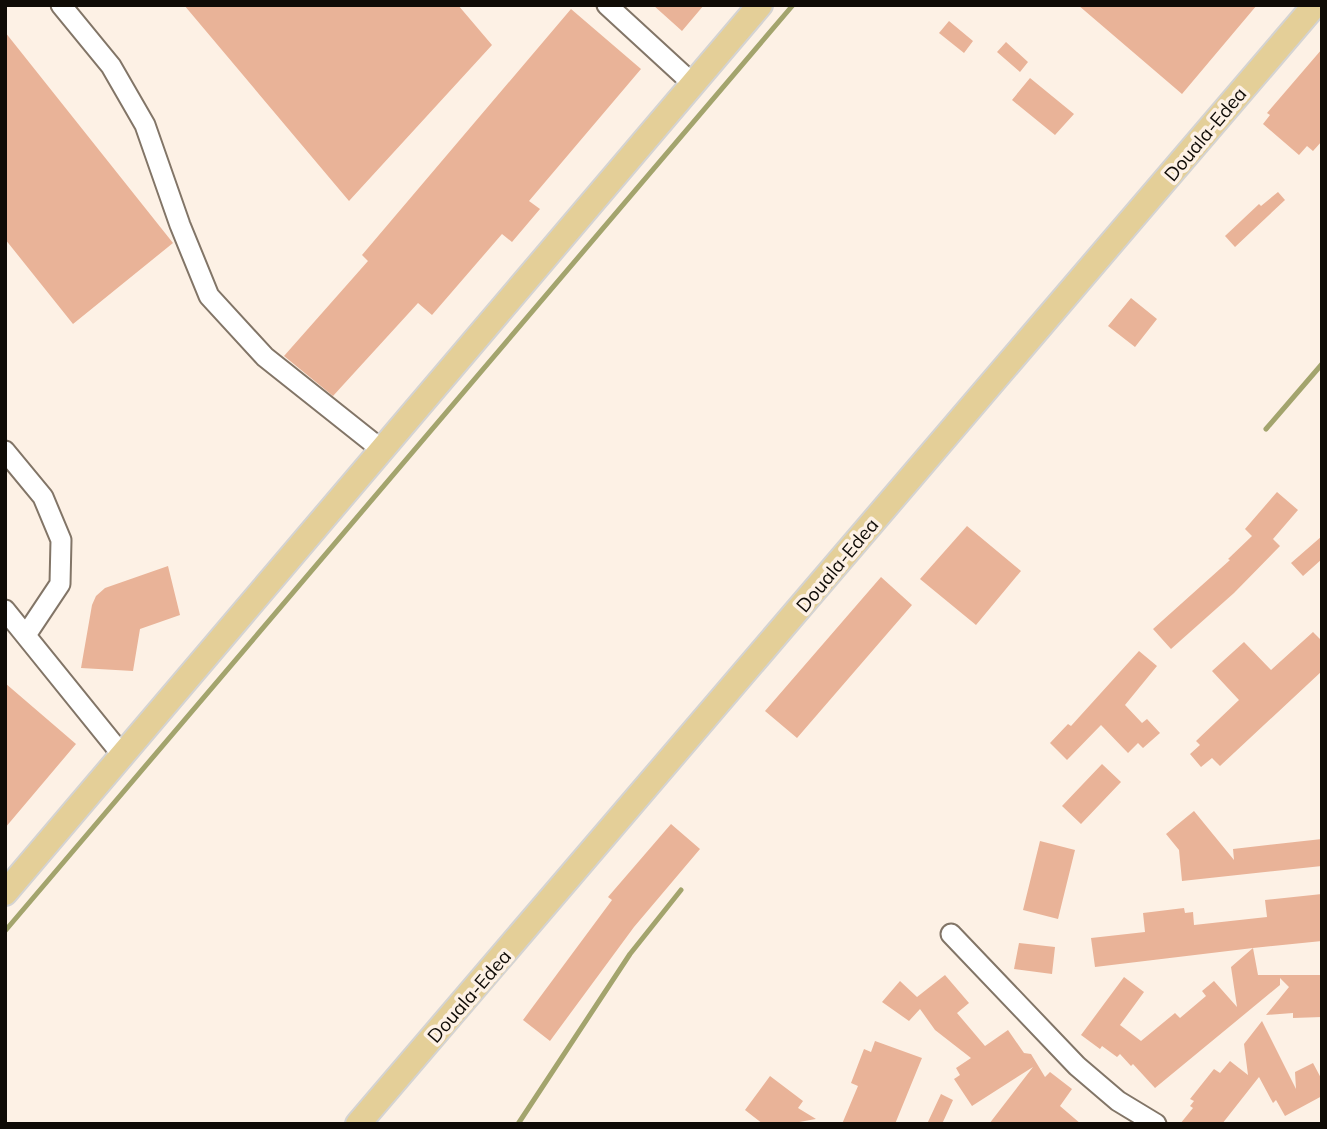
<svg xmlns="http://www.w3.org/2000/svg" width="1327" height="1129" font-family="Mulish,sans-serif">
	<style>
		.lines { fill: none; stroke-linecap: round; stroke-linejoin: round }
		.stream { stroke: #a3a46d; stroke-width: 5 }
		.building { fill: #e9b398 }
		.minor-casing { stroke: #827567; stroke-width: 23 }
		.major-casing { stroke: #d4d3d2; stroke-width: 28 }
		.minor { stroke: #fff; stroke-width: 19 }
		.major { stroke: #e4cf98; stroke-width: 24 }
		.labels { text-anchor: middle; stroke-width: 7; stroke-linejoin: round; paint-order: stroke }
		.street-label { font-size: 19px; fill: #0f0b06; stroke: #fdf1e5 }
	</style>
	<rect width="100%" height="100%" fill="#fdf1e5"/>
	<g class="lines">
		<path class="stream" d="M1266 429 1322 364
			M5 931 793 5
			M518 1124 630 954 681 890"/>
	</g>
	<path class="building" d="M184 5H458L492 45 349 201Z
		M653 5H704L682 31Z
		M1078 5H1257L1182 94Z
		M571 9 641 69 529 201 540 209 512 242 502 234 432 315 418 303 333 396 284 356 368 261 362 255Z
		M949 21 973 41 964 53 939 33Z
		M5 32 173 243 73 324 5 239Z
		M1006 42 1028 62 1020 72 997 52Z
		M1322 49V141L1313 151 1307 146 1299 155 1263 124 1270 115 1267 113Z
		M1030 78 1074 114 1055 135 1012 100Z
		M1278 192 1285 200 1235 247 1225 236 1259 204 1261 206Z
		M1131 298 1157 319 1135 347 1108 326Z
		M1277 492 1298 510 1273 539 1280 546 1234 593 1171 649 1153 629 1230 560 1228 559 1252 536 1245 529Z
		M967 526 1021 571 976 625 920 579Z
		M1322 536V559L1303 576 1291 563Z
		M168 566 180 615 140 629 133 671 81 668 92 605 96 596 105 588Z
		M881 577 912 605 797 738 765 711Z
		M1313 632 1322 641V671L1220 766 1212 758 1201 767 1190 754 1200 745 1196 741 1239 700 1212 671 1244 642 1271 670Z
		M1139 651 1157 666 1125 705 1142 723 1147 719 1160 733 1143 748 1138 743 1128 753 1101 725 1067 760 1050 743 1068 724 1071 726Z
		M5 683 76 744 5 828Z
		M1102 764 1121 782 1081 824 1062 806Z
		M1194 811 1234 860 1233 849 1322 839V866L1182 881 1179 850 1166 834Z
		M671 824 700 849 634 927 550 1041 523 1020 612 900 608 897Z
		M1040 841 1075 850 1058 919 1023 910Z
		M1322 894V941L1253 948 1258 975H1322V1017L1293 1018V1013L1266 1015 1289 987 1280 978V985L1155 1088 1133 1064 1131 1066 1120 1054 1117 1057 1102 1046 1100 1049 1081 1035 1124 977 1144 992 1120 1025 1141 1041 1175 1013 1180 1018 1206 996 1202 991 1214 981 1237 1007 1231 967 1253 948 1095 967 1091 938 1145 932 1143 913 1184 908 1185 913 1193 912 1194 925 1267 917 1265 900Z
		M1019 943 1055 947 1052 974 1014 969Z
		M945 975 969 1003 957 1013 985 1046 1008 1030 1024 1053 1031 1054 1045 1077 1050 1072 1072 1089 1060 1106 1081 1124H989L1033 1067 972 1106 954 1079 960 1075 956 1068 971 1058 935 1030 920 1009 909 1021 882 1002 900 981 917 997Z
		M1262 1021 1296 1089 1295 1072 1313 1063 1322 1080V1096L1285 1116 1276 1100 1273 1103 1259 1077 1222 1124H1180L1193 1108 1190 1106 1194 1101 1190 1099 1214 1069 1220 1073 1230 1061 1248 1075 1244 1044Z
		M875 1041 922 1058 895 1124H842L858 1086 851 1083 864 1049 871 1052Z
		M770 1076 803 1101 798 1108 816 1119 788 1124H763L745 1110Z
		M941 1094 953 1100 942 1124H927Z"/>
	<g class="lines">
		<g class="minor-casing">
			<path id="minor" d="M61 5 111 66 145 125 180 225 209 296 265 357 382 450
				M607 5 693 84
				M5 451 43 497 61 540 60 584 26 635
				M5 610 123 756
				M951 934 1077 1066 1118 1101 1156 1124"/>
		</g>
		<g class="major-casing">
			<path id="major" d="M5 893 760 5
				M358 1124 1315 5"/>
		</g>
		<use href="#minor" class="minor"/>
		<use href="#major" class="major"/>
	</g>
	<g class="labels">
		<g class="street-label">
			<text transform="translate(1205 134) rotate(-50)" y="7">Douala-Edea</text>
			<text transform="translate(837 565) rotate(-50)" y="7">Douala-Edea</text>
			<text transform="translate(469 996) rotate(-49)" y="7">Douala-Edea</text>
		</g>
	</g>
	<rect width="1327" height="1129" fill="none" stroke="#0f0b06" stroke-width="14"/>
</svg>
